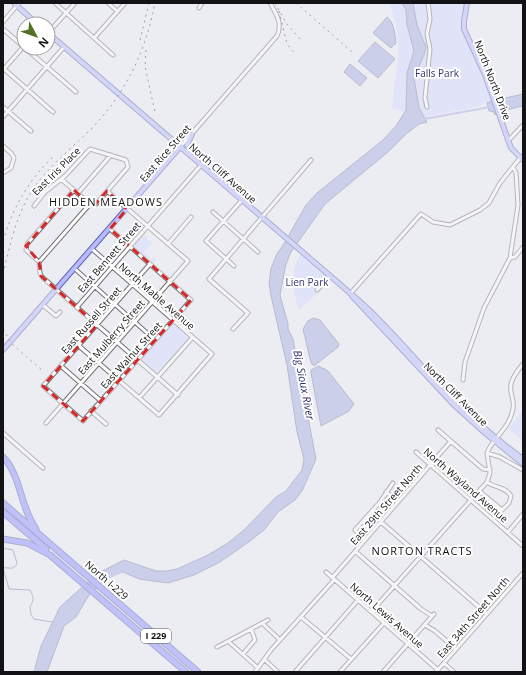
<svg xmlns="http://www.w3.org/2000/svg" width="526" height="675" font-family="'Open Sans',sans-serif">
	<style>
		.green { fill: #d2d8fe }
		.water { fill: #a5abe0; stroke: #797da3 }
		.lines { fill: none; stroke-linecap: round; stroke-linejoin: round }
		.stream { stroke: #797da3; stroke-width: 1 }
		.canal { stroke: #a5abe0; stroke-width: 2 }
		.river { stroke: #a5abe0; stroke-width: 3 }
		.minor-casing { stroke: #717176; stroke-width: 5 }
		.major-casing { stroke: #5e62ac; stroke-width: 6 }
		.highway-casing { stroke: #5e62ac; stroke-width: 7 }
		.minor { stroke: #fff; stroke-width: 3 }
		.major { stroke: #b7bafe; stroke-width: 4 }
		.highway { stroke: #878cfe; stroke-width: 5 }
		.rail { stroke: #414144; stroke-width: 1; stroke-dasharray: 2 4; stroke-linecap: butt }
		.marked { fill: none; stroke: #d62828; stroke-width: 3; stroke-dasharray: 8 5; stroke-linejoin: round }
		.labels { text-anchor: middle; stroke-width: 4; stroke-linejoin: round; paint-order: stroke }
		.shield { fill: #fff; stroke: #5a5a5b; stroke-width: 1 }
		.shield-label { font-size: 9px; font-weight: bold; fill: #131315 }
		.park-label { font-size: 10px; fill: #323372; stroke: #fff }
		.street-label { font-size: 10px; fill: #131315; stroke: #fff }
		.neighbourhood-label { font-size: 11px; letter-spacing: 1px; fill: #131315; stroke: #fff }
		.water-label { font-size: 11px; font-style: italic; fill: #30306f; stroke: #fff }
	</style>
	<rect width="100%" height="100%" fill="#ecedf2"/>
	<path class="green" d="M389 3H465L462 20 491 101 476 107 425 117 392 108C396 67 405 43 389 3Z
		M144 234 152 243 144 252 151 259 153 256 157 260 154 263 134 246Z
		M301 253 331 281 299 310C292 288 289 274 301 253Z
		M172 322 190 338 158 375 140 359Z
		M523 411V441L508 428Z
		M3 505 84 575V577L58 558 3 509Z"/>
	<path class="water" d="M402 3H413L417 25 426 47 424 55 414 78 419 108 427 122 419 124 406 134 388 152 325 204 291 252 286 264 280 295 288 324V329L293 339 316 459 302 491 295 500 278 512 264 530 250 541 220 562 194 575 168 583 139 579 123 572 112 575 89 595 76 617 64 626 47 672H34L41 646 60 607 98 573 124 560 156 571H167L177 569 208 555 228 543 245 529 276 497 286 491 302 470 304 459 297 432 287 365 271 296 269 283 271 268 277 254 285 242 306 205 317 193 383 140 396 126 406 110 407 73 414 51 407 25 406 10Z
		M387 17C394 22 395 34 396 43L391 48 373 33Z
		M375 42 395 59 378 78 358 61Z
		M350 64 367 78 360 86 344 72Z
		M523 94V106L497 112 495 115 494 112 489 111 487 103 492 101Z
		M313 318 320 320 339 344 338 347 314 366 311 363 303 329 308 321Z
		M319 366 328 371 354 404 349 411 321 426 311 373V370Z"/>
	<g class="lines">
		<path class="stream" d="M3 548 13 550 17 563C14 571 10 567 3 568L9 589 30 590C34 597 34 600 30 607L31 615 34 619 52 622"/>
		<path class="canal" d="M424 119 490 107"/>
		<path class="river" d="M107 578 120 572"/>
		<g class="minor-casing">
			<path id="minor" d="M55 3 113 55
				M108 3 117 11
				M199 8 202 3
				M3 22 19 3
				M3 29 24 47
				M48 33 75 3
				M95 37 125 3
				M25 48 76 92
				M3 68 53 112
				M3 70 24 46
				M3 107 31 131
				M427 107 425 98 430 49 427 34 430 19 428 3
				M3 117 64 47
				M508 141 523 125
				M3 146 11 153 14 158 11 168 3 173
				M181 146 277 36C283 24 276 13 270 3
				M61 179 90 204
				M74 190 27 244 26 250 39 262 40 273 42 277 178 395
				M78 193 111 155
				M34 206 45 192 65 176 90 149 126 160 128 167 96 204H90
				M213 212 258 252
				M110 229 191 300 83 421 43 386 150 264
				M168 244 191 217
				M510 258 515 257 523 247
				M39 262 90 204
				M234 266 206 241 242 200
				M75 269 155 340
				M317 290 330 276
				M350 294 421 214 433 222 450 225 480 210 489 203 500 183 520 158
				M43 305 56 316 60 312
				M77 307 202 164
				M233 329 248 313 209 279 311 160
				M79 346 159 415 212 354 92 249
				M61 366 101 401
				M463 380 465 362 484 308 510 258 518 205 516 173 513 167
				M139 398 193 337
				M91 411 106 424
				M46 423 188 261 107 191
				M438 430 483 469 490 470
				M3 433 43 468
				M416 452 523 546
				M487 453 500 457 523 470
				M487 482C495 488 506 487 511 496L509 503 493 519
				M479 491 502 510
				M386 492 398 502
				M381 522 487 614
				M508 532 523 514
				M365 540 355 530 380 502 393 483
				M355 551 421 609 432 616
				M326 572 438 670
				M332 578 451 441
				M371 612 487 482 490 473 487 453C492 439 507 430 511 416 520 393 498 393 523 364
				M301 617 351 659
				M262 623 280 640
				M425 625 435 631 456 649
				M229 642 258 668
				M217 647 268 620
				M243 654 255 640 251 629
				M265 660 278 672
				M444 663 454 672
				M255 672 271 650 334 580
				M295 672 358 600
				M340 672 384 623
				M383 672 434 614
				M436 672 523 573"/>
		</g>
		<g class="major-casing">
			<path id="major" d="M14 3 37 24
				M467 3 464 21V29L485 75 511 148 523 160
				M48 33 357 299C387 325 412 356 439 385 465 412 493 437 523 459
				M190 152 187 145 192 134
				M352 296 453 404 485 433 523 464
				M3 350 181 146"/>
		</g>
		<g class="highway-casing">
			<path id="highway" d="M3 457C21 475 20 507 36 529
				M3 503 198 672
				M3 512 46 549
				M3 539 27 543 50 555 186 672"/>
		</g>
		<use href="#minor" class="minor"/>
		<use href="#major" class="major"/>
		<use href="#highway" class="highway"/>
		<path class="rail" d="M275 3 286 23 300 39
			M296 3 352 52
			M279 11 287 44 295 54
			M140 40 149 3
			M146 50 145 66 155 112
			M3 241C13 207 29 179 55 155
			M3 274C10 245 16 215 33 189 49 166 72 148 92 128 126 93 146 50 155 3
			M3 329 12 344 44 372"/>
	</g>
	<path d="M0 0H526V675H0ZM74 190 93 207 107 191 127 209 110 229 191 300 83 421 43 386 97 325 41 276 39 262 26 246Z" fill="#ecedf2" fill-opacity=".55" fill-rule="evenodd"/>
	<path class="marked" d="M74 190 93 207 107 191 127 209 110 229 191 300 83 421 43 386 97 325 41 276 39 262 26 246Z"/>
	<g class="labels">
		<rect class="shield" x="141" y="629" width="30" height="14" rx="3"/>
		<g class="shield-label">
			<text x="156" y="639">I 229</text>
		</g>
		<g class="park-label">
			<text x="437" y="77">Falls Park</text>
			<text x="307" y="286">Lien Park</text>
		</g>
		<g class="street-label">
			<text transform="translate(493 80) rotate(69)" y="4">North North Drive</text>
			<text transform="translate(165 153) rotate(-49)" y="4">East Rice Street</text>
			<text transform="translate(56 171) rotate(-45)" y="4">East Iris Place</text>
			<text transform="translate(223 173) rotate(41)" y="4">North Cliff Avenue</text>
			<text transform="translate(109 257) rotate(-49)" y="4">East Bennett Street</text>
			<text transform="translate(157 296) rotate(41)" y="4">North Mable Avenue</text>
			<text transform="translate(91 320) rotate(-49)" y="4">East Russell Street</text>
			<text transform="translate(111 337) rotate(-49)" y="4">East Mulberry Street</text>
			<text transform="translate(131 355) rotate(-48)" y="4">East Walnut Street</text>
			<text transform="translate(456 394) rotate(45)" y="4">North Cliff Avenue</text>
			<text transform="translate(466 485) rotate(41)" y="4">North Wayland Avenue</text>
			<text transform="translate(386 504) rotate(-49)" y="4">East 29th Street North</text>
			<text transform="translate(107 580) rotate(41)" y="4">North I-229</text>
			<text transform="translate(387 615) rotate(41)" y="4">North Lewis Avenue</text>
			<text transform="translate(473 617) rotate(-49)" y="4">East 34th Street North</text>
		</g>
		<g class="neighbourhood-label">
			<text x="106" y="206">HIDDEN MEADOWS</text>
			<text x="422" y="555">NORTON TRACTS</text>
		</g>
		<g class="water-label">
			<text transform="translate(304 385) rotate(79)" y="4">Big Sioux River</text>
		</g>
	</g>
	<rect width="526" height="675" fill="none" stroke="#131315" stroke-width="8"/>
	<g transform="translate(36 36) rotate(131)"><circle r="19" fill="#ffffff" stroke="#a1a1a1"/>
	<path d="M0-3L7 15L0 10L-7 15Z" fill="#527127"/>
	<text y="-6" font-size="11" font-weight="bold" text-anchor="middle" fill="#131315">N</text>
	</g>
</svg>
